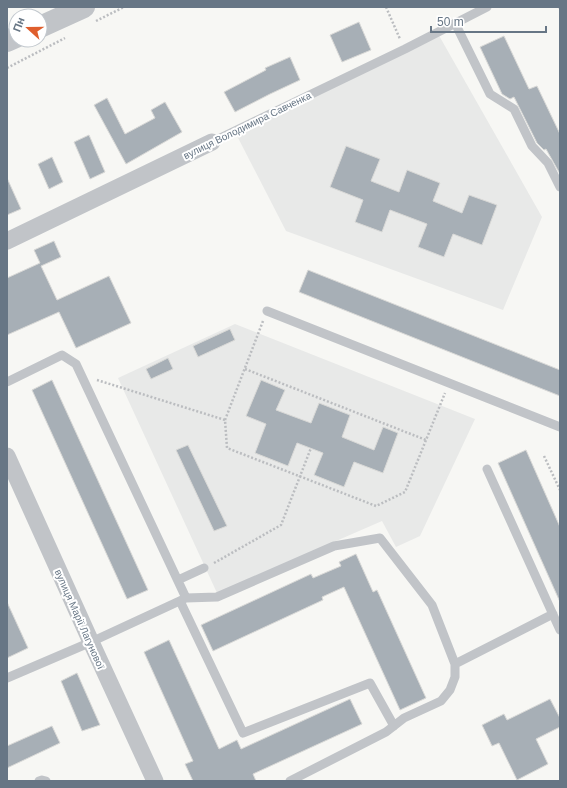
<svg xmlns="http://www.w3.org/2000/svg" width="567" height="788" font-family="Arial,sans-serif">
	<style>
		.built { fill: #e8e9e8 }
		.building { fill: #a7afb6; stroke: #d9d9d7 }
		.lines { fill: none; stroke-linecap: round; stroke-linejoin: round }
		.path { stroke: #bbbdc0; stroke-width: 2.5; stroke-dasharray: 2 2; stroke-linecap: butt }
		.service { stroke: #c1c4c8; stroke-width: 9 }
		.minor { stroke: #c1c4c8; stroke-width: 17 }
		.tertiary { stroke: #c1c4c8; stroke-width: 22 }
		.labels { text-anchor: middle; stroke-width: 4; stroke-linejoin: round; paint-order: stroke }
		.street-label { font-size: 10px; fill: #677685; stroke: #fff }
	</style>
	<rect width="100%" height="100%" fill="#f7f7f4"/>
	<path class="built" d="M437 32 542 217 503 310 286 231 234 130Z
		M235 324 475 419 420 536 396 547 382 521 217 593 118 378Z"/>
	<path class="building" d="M359 22 371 50 342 62 330 35Z
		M504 36 529 89 537 86 560 134V174L546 149 544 150 537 143 514 97 510 99 502 94 480 47Z
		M290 57 300 80 270 94 235 112 224 92 266 70 265 68Z
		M107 98 125 134 155 118 151 110 165 102 182 132 126 164 94 105Z
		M89 135 105 172 90 179 74 142Z
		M346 146 380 159 371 181 399 192 407 170 440 183 433 201 462 213 469 195 497 205 482 245 453 234 444 257 418 247 427 224 390 210 382 232 355 222 363 200 330 187Z
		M52 157 63 182 49 189 38 164Z
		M7 178 21 209 7 215Z
		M54 241 61 257 41 266 57 300 109 276 131 323 76 348 59 312 7 335V278L40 263 34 250Z
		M308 270 560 370V396L299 292Z
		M230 329 235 340 198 357 193 346Z
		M168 358 173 369 151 379 146 369Z
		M52 380 148 590 127 599 32 390Z
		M261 380 285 390 276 410 311 423 319 403 350 415 342 437 374 450 383 427 398 433 383 473 354 462 344 487 314 475 323 453 297 443 288 466 255 453 266 424 246 416Z
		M188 445 227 526 214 531 176 450Z
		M526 450 560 527V602L498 463Z
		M356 554 373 592 377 590 426 698 400 710 344 587 322 597 323 600 213 651 201 625 311 574 313 578 341 566 339 562Z
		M7 602 28 648 7 658Z
		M169 640 219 749 237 740 241 749 350 699 362 724 253 774 256 781H193L185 764 193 761 144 652Z
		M77 673 100 725 82 731 61 681Z
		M550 699 560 718V727L536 739 548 764 517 780 499 743 492 746 482 725 504 714 507 720Z
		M52 726 60 743 7 768V746Z"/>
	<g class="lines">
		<path class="path" d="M386 7 400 39
			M559 7 560 8
			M96 21 124 7
			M7 68 65 38
			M263 321 225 420 227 448 376 506 405 492 445 393
			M245 369 426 440
			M97 380 225 420
			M544 456 560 490
			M214 563 281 525 311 448"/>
		<path class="service" d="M455 23 490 94 514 109 532 146 548 163 560 187
			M212 142 405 49 487 7
			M267 311 560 427
			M7 382 62 355 76 364 186 598
			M487 469 560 630
			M178 580 204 568
			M180 601 243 733 370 683 394 726
			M455 664 553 614
			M7 678 91 642 186 598 217 597 334 546 380 538 432 605 455 664V677L450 690 441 701 404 718 386 732 290 781
			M39 781 42 780 46 781"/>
		<path class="minor" d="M7 241 212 142
			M7 456 91 642 155 781"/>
		<path class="tertiary" d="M40 27 84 7
			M7 41 16 37"/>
	</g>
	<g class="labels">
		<g class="street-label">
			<text transform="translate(247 125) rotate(-26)" y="4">вулиця Володимира Савченка</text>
			<text transform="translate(80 619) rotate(66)" y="4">вулиця Марії Лагунової</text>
		</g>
	</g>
	<rect width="567" height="788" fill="none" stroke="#677685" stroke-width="16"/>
	<g transform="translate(28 28) rotate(291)"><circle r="19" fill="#ffffff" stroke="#c2c8ce"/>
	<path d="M0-3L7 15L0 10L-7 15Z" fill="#df5e2d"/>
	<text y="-6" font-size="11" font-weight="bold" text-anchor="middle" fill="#677685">Пн</text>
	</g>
	<path d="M431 26v6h115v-6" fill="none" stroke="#677685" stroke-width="2"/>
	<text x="437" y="26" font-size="12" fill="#677685" stroke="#ffffff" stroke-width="3" paint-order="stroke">50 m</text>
</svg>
